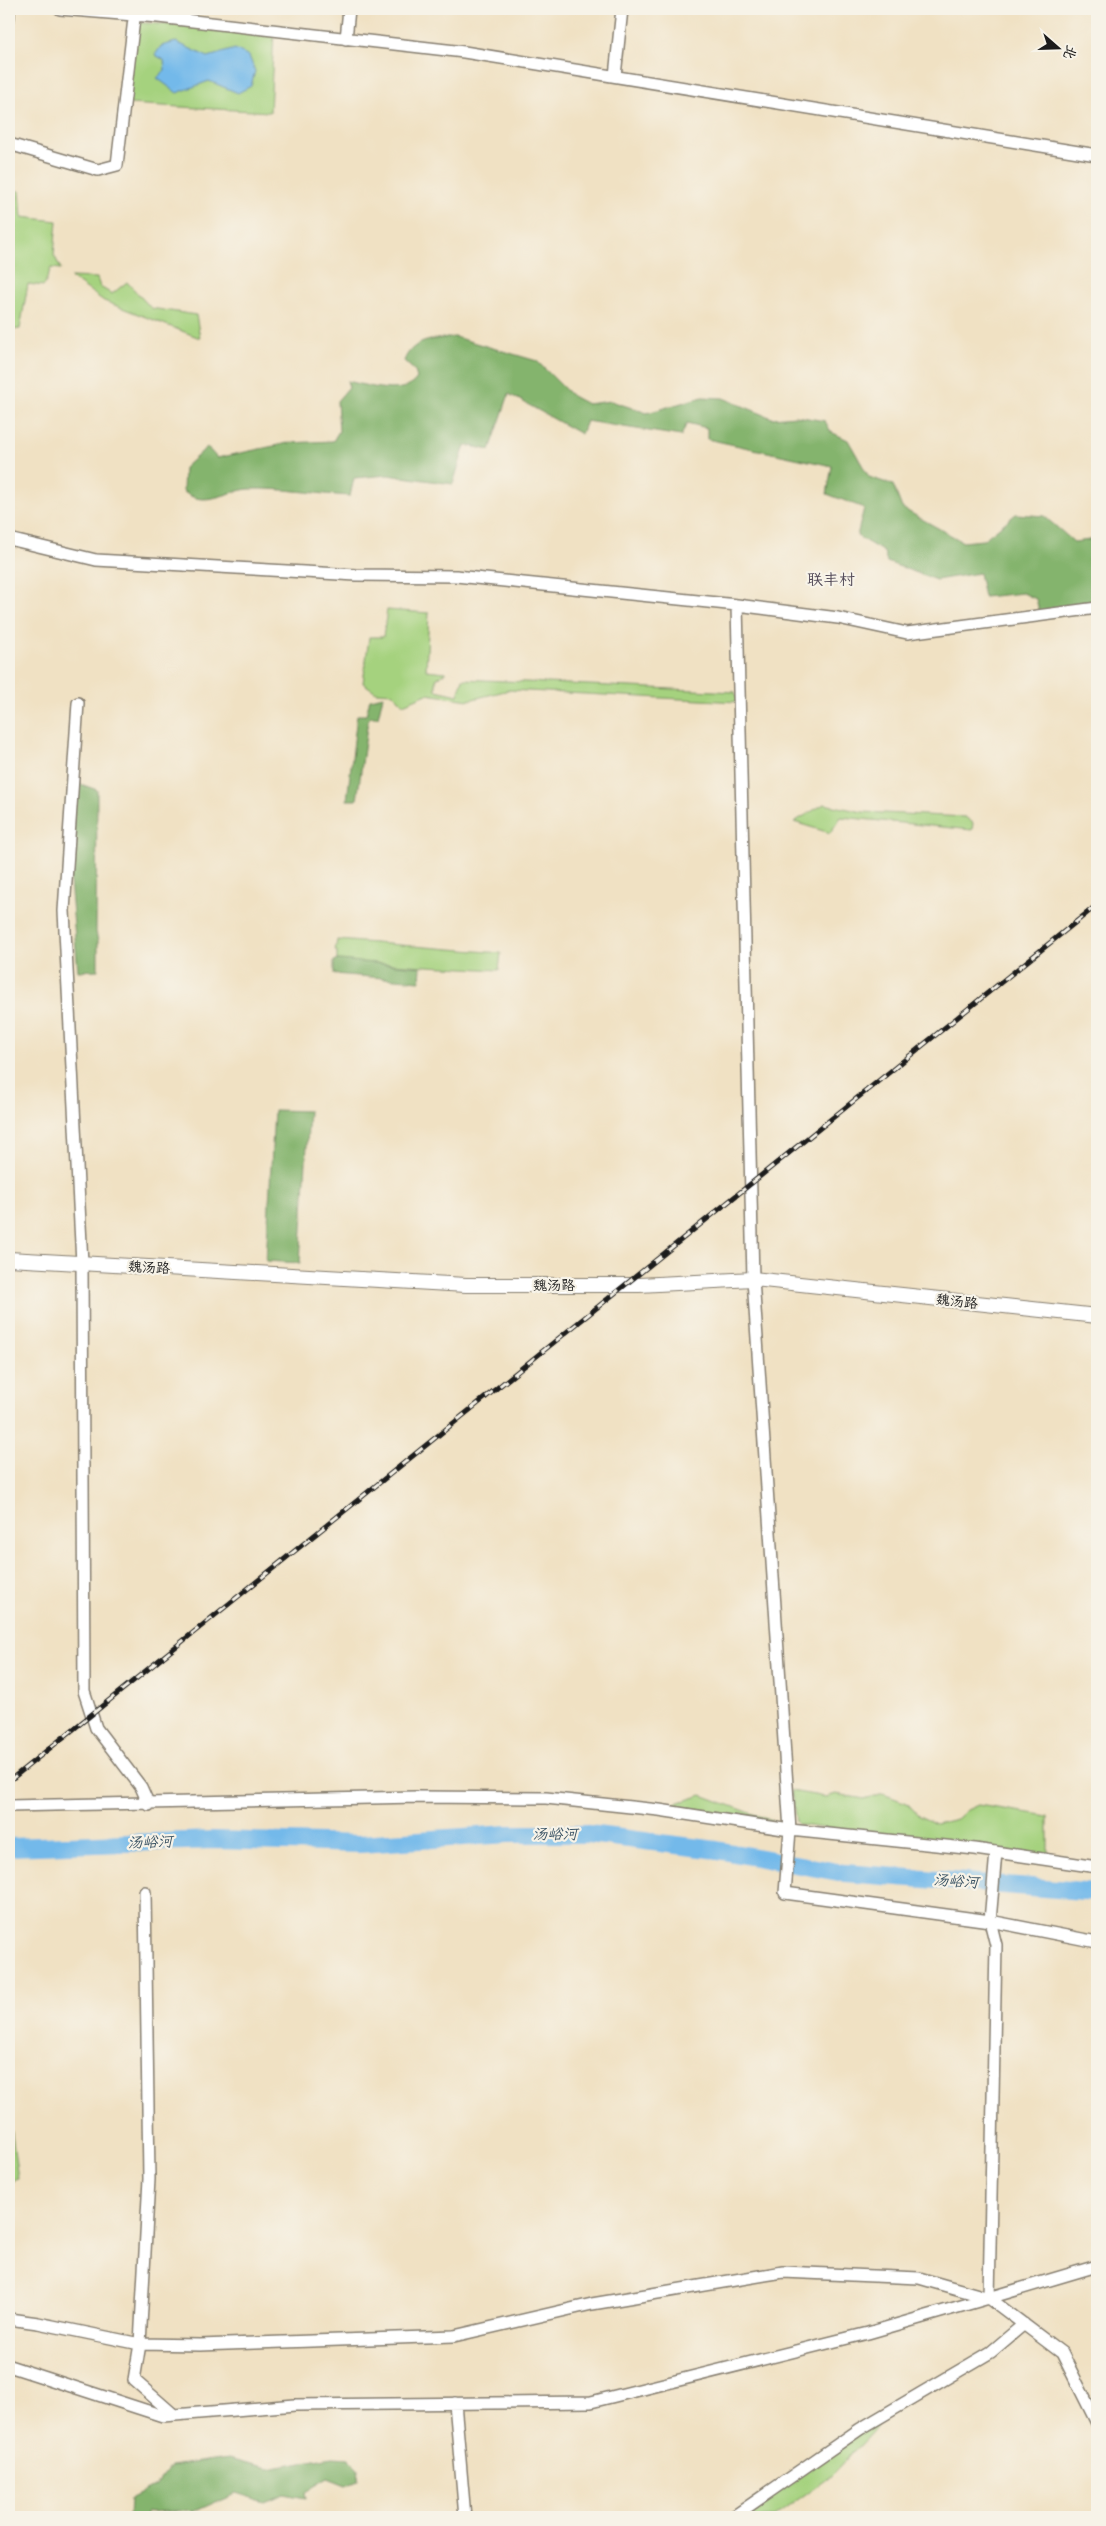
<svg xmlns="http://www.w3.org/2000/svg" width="1106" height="2526" font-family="Mali,'LXGW WenKai TC',sans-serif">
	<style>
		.green { fill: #a5d27e; stroke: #60774d }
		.forest { fill: #84b46d; stroke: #506844 }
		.water { fill: #73b9ea; stroke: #486a83 }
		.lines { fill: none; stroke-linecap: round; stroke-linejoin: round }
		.river { stroke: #73b9ea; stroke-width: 18 }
		.minor-casing { stroke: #867e70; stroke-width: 14 }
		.tertiary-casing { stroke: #867e70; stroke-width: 16 }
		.minor { stroke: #fff; stroke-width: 11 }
		.tertiary { stroke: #fff; stroke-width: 14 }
		.rail-casing { stroke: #1c1c1c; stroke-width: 5 }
		.rail { stroke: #f7f3e8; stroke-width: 3; stroke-dasharray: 9; stroke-linecap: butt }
		.labels { text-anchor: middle; stroke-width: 4.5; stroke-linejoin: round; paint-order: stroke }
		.street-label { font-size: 14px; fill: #1c1c1c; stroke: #f7f3e8 }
		.water-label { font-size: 15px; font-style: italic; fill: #3a5364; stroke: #f7f3e8 }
		.quarter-label { font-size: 16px; fill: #524a58; stroke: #f7f3e8 }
	</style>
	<rect width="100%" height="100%" fill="#f7f3e8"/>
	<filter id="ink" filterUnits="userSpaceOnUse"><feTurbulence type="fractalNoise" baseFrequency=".02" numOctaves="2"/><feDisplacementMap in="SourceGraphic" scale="10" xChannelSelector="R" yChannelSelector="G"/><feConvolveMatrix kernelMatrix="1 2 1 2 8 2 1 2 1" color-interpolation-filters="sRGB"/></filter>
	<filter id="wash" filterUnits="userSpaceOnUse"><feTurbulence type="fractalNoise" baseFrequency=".0096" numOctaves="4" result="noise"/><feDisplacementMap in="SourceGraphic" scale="20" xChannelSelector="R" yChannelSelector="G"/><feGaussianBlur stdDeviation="1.12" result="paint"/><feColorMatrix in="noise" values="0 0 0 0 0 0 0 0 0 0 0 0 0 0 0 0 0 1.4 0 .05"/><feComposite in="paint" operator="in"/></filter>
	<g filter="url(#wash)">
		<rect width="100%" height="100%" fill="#f0e1c3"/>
		<path class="green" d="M131 22 274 32 270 112 127 104Z
			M9 191H20L22 217 57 221 54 255 61 269 51 268 44 286 28 284 20 329 9 330Z
			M70 277 97 278 100 287 112 294 127 282 151 308 196 315 200 338 104 301Z
			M387 610 429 613 426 670 446 672 436 679V690L458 695 463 679 735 692 738 702 509 690 469 700 427 694 403 704 393 693 376 692 363 683 369 637H383Z
			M824 804 863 812 965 817 973 823 972 830 841 817 830 833 794 822Z
			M337 940 501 953 499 970 337 961V951H335Z
			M791 1791 826 1797 836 1794 864 1799 883 1794 907 1803 919 1816 936 1824 957 1819 967 1810 978 1805 1048 1816V1857L799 1825 796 1822Z
			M702 1795 775 1822 667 1809 670 1805Z
			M9 2112 18 2179 9 2182Z
			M875 2419 877 2425 874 2431 832 2475 774 2517H739Z"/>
		<path class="forest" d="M455 337 537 361 572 396 587 404 611 401 647 413 702 397 723 398 772 418 796 416 825 421 831 432 848 440 869 477 893 485 902 508 963 542 983 540 1016 514 1044 516 1074 542 1097 539V608L1040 614 1036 599 1023 593 984 597 979 573 936 580 887 562 884 552 857 536 864 508 827 494 832 466 707 439V428L687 423 681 436 586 421 581 434 509 394 490 450 465 445 453 484 388 475 354 478 350 496C317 494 282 488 249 489 226 491 204 509 183 491L184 468 207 447 217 458 288 443 333 441 339 431 337 401 349 387 347 381C366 385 405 398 417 378L415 371 404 361C412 339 435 339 455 337Z
			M383 696 378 717H370L368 720 357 800H347L357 715H366L370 699Z
			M75 782 97 790 96 932 98 941V970L78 971 70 881Z
			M339 960 421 967 420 981 334 974V961Z
			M274 1110 309 1111 300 1263 266 1261Z
			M332 2457 348 2458 359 2469 358 2480 346 2485 328 2478 306 2491 307 2498 284 2494 265 2502 236 2493 198 2510 147 2512 145 2517H129L130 2499 155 2486 171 2466 228 2458 268 2468Z"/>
		<path class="water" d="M176 42 208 57 235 49 249 56 255 71 251 86 238 93 209 81 177 93 157 78 165 70 164 60 155 55 161 46Z"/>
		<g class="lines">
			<path class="river" d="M9 1847 214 1840 360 1844 508 1834H588L717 1850 844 1873 1097 1892"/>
		</g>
	</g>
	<g filter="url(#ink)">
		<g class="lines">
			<g class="minor-casing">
				<path id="minor" d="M60 9 158 17 464 52 1097 155
					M9 17V9
					M346 39 349 9
					M615 76 622 9
					M9 144 98 170 117 165 135 10
					M9 539 96 560 356 575 456 576 737 605 838 618 907 633 1097 608
					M737 605 753 1279 790 1830 785 1893 990 1921 1097 1942
					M78 703 64 911 82 1263 84 1691 96 1728 141 1787 149 1805
					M9 1806 416 1797 546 1798 659 1810 790 1830 975 1849 1097 1867
					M145 1892 149 2179 140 2344 134 2380 174 2415
					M989 2298 996 1945 990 1921 996 1852
					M9 2319 38 2323 140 2344 200 2345 454 2336 592 2304 783 2272 919 2278 989 2298 1097 2266
					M9 2366 163 2416 295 2405 591 2402 868 2333 989 2298 1062 2353 1097 2423
					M455 2403 465 2517
					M733 2517 860 2429 991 2352 1024 2324"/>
			</g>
			<g class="tertiary-casing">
				<path id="tertiary" d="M9 1259 466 1285H639L753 1279 1097 1316"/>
			</g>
			<use href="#minor" class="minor"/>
			<use href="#tertiary" class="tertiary"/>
			<g class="rail-casing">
				<path id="rail" d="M9 1781 1097 905"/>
			</g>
			<use href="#rail" class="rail"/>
		</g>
	</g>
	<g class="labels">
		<g class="street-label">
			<text transform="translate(149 1267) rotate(3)" y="5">魏汤路</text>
			<text x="554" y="1290">魏汤路</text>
			<text transform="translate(957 1301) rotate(6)" y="5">魏汤路</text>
		</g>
		<g class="water-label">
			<text x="555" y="1839">汤峪河</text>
			<text transform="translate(150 1842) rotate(-2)" y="5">汤峪河</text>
			<text transform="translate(956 1881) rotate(4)" y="5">汤峪河</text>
		</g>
		<g class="quarter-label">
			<text x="831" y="585">联丰村</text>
		</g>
	</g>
	<rect width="1106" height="2526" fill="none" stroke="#f7f3e8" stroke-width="30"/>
	<g transform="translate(1058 48) rotate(110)" stroke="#f7f3e8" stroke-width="4" paint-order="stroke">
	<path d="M0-4L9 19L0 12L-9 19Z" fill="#1c1c1c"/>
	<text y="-8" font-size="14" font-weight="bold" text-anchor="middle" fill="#1c1c1c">北</text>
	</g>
</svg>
